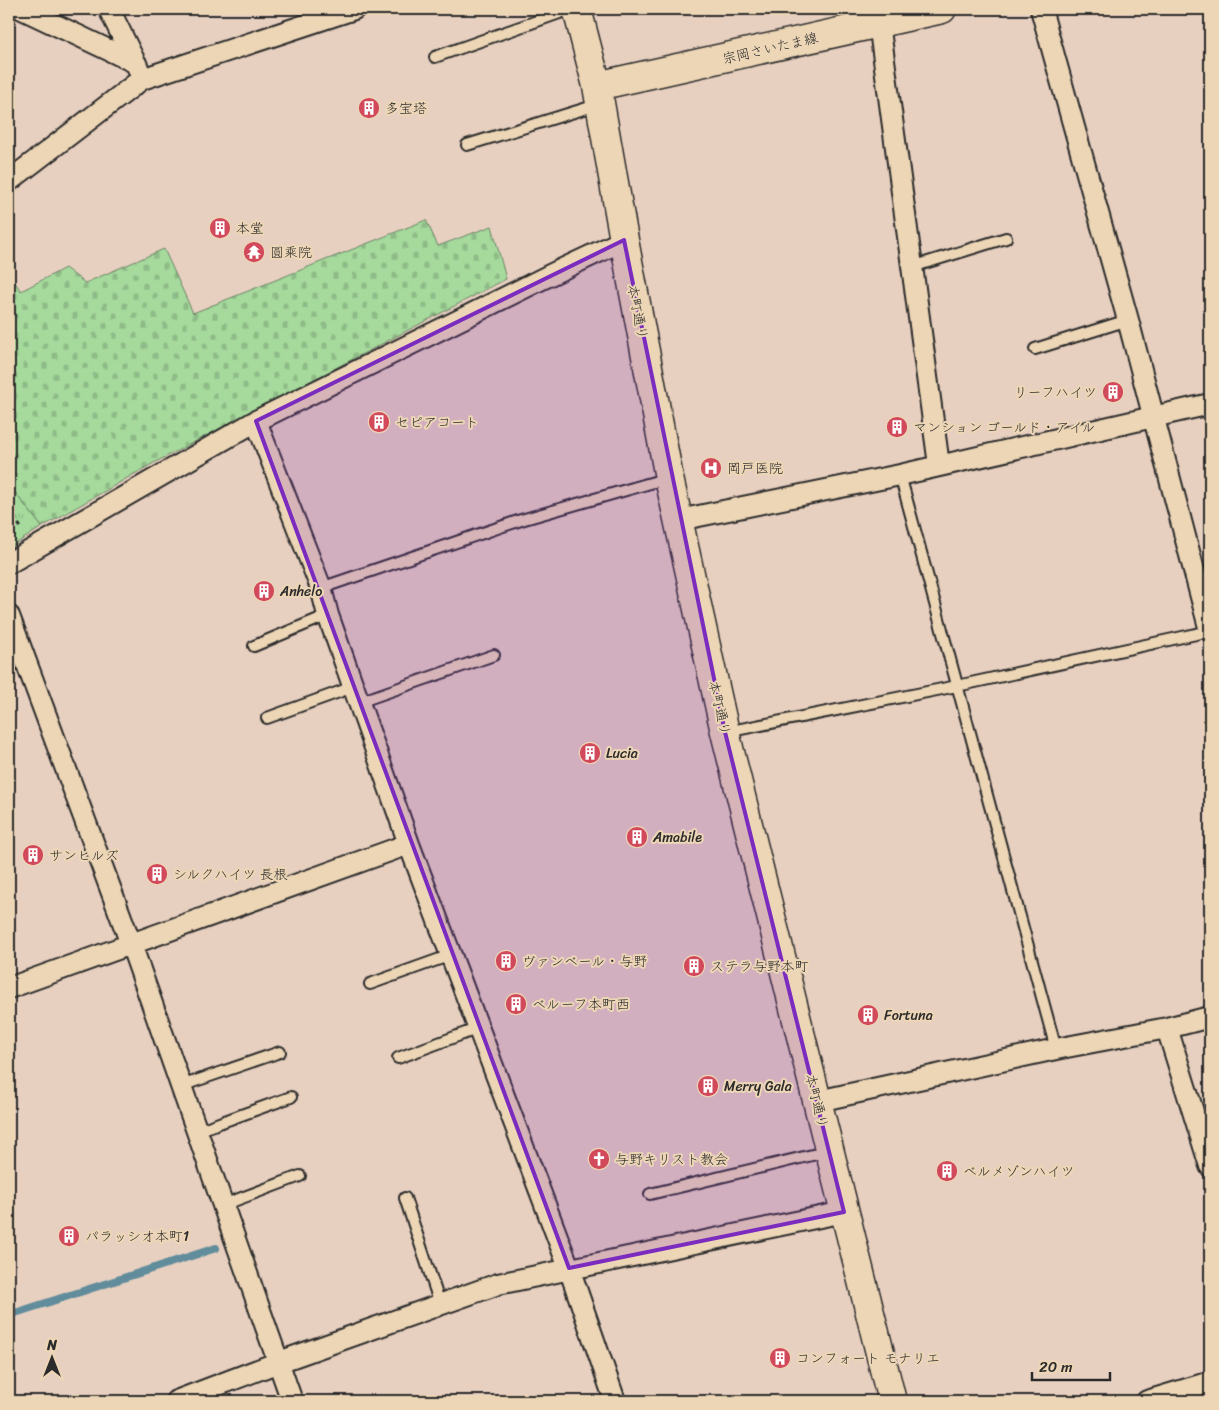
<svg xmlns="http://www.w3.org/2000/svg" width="1219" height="1410" font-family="Sriracha,'Klee One',sans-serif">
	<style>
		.cemetery { fill: url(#cemetery-stones); stroke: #688264 }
		.park { fill: url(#park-tufts); stroke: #688264 }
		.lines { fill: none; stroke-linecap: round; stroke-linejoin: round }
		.stream { stroke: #608c9b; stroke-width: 8 }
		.service-casing { stroke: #2b2b2b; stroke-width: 14 }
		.minor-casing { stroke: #2b2b2b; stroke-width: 24 }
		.secondary-casing { stroke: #2b2b2b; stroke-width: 31 }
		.path { stroke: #2b2b2b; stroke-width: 3; stroke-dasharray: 4 4; stroke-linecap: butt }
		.service { stroke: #edd6b6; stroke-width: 10 }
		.minor { stroke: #edd6b6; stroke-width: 20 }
		.secondary { stroke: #edd6b6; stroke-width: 28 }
		.marked { fill: #7b2cbf; fill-opacity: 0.2; stroke: #7b2cbf; stroke-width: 4; stroke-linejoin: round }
		.labels { text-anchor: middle; stroke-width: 4; stroke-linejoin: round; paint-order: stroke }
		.street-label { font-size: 14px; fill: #2b2b2b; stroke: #edd6b6 }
		.poi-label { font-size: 14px; fill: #2b2b2b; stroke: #edd6b6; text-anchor: start }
	</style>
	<defs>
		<pattern id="cemetery-stones" width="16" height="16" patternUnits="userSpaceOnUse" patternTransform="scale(1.25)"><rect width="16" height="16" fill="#a5da9c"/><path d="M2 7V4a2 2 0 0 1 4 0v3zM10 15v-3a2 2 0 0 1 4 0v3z" fill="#8ebb87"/></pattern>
		<pattern id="park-tufts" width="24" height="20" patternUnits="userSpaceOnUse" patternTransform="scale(1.25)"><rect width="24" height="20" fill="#a5da9c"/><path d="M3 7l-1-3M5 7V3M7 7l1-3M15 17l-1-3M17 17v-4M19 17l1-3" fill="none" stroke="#8ebb87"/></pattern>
	</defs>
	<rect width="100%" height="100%" fill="#e8d0c0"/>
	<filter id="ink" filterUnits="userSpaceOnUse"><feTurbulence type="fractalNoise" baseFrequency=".02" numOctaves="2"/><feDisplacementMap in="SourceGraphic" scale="10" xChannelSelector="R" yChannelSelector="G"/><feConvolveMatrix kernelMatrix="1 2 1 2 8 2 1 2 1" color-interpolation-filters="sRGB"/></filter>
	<g filter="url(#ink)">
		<path class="cemetery" d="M426 220 438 246 492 226 506 279 150 465 42 527 9 485V274L21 291 65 268 85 283 164 249 193 313Z"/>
		<path class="park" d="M9 485 42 527 9 548Z"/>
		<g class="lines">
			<path class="stream" d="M9 1315 216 1248"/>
			<g class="service-casing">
				<path id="service" d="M435 57 571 9
					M467 145 600 104
					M912 267 1006 238
					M1035 349 1128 320
					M900 475 1056 1049
					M321 588 521 520 668 478
					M254 646 328 615
					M359 702 494 655
					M267 718 353 687
					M726 732 957 686 1210 631
					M370 984 451 955
					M398 1058 479 1028
					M181 1086 280 1052
					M197 1131 291 1097
					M650 1194 829 1151
					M405 1198 440 1304
					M223 1205 300 1176"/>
			</g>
			<g class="minor-casing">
				<path id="minor" d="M22 9 136 63
					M109 9 138 68
					M1041 9 1128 320 1210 631
					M879 23 939 465
					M9 181 142 79 354 9
					M256 421 321 588 328 615 409 844 569 1268 615 1401
					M679 520 900 475 1210 404
					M9 563 256 421 552 274 624 240
					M9 616 131 944 292 1401
					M9 988 409 844
					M1167 1028 1210 1166
					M818 1101 1056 1049 1167 1028 1210 1017
					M176 1401 279 1362 498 1284 844 1212
					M1147 1401 1210 1382"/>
			</g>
			<g class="secondary-casing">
				<path id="secondary" d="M577 9 597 86 624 240 669 478 725 732 892 1401
					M597 86 942 9"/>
			</g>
			<path class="path" d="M9 511 22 529"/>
			<use href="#service" class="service"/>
			<use href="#minor" class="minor"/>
			<use href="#secondary" class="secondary"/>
		</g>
	</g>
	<path class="marked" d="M624 240 725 732 844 1212 569 1268 256 421Z"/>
	<defs>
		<g id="building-disc" transform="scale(1.125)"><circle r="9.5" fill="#d1495b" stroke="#edd6b6"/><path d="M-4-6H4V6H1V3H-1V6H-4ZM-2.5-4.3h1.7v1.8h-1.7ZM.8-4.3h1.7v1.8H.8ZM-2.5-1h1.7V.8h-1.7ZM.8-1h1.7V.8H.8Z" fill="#fff"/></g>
		<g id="temple-disc" transform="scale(1.125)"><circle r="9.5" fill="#d1495b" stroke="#edd6b6"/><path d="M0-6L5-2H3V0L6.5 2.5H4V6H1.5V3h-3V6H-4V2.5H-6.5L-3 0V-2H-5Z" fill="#fff"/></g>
		<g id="hospital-disc" transform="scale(1.125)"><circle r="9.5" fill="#d1495b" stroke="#edd6b6"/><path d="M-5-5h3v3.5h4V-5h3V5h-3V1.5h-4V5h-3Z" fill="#fff"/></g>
		<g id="church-disc" transform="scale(1.125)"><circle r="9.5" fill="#d1495b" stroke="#edd6b6"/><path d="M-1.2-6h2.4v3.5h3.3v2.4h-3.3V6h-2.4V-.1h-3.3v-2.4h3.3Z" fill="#fff"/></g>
	</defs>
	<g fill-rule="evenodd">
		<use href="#building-disc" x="369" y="108"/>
		<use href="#building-disc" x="220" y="228"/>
		<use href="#temple-disc" x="254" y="252"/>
		<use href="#building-disc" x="1113" y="392"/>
		<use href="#building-disc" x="379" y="422"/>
		<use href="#building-disc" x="897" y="427"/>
		<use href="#hospital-disc" x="711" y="468"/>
		<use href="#building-disc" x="264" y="591"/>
		<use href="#building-disc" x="590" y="753"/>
		<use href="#building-disc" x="637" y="837"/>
		<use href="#building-disc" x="33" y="855"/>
		<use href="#building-disc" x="157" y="874"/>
		<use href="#building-disc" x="506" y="961"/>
		<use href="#building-disc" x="694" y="966"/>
		<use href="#building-disc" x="516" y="1004"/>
		<use href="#building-disc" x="868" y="1015"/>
		<use href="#building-disc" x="708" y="1086"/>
		<use href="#church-disc" x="599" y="1159"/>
		<use href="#building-disc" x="947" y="1171"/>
		<use href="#building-disc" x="69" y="1236"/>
		<use href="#building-disc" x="780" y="1358"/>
	</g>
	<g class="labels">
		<g class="street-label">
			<text transform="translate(770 48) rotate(-13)" y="5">宗岡さいたま線</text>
			<text transform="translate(638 312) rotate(79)" y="5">本町通り</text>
			<text transform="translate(720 708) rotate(77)" y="5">本町通り</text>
			<text transform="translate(817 1101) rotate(76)" y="5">本町通り</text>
		</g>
		<g class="poi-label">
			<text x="385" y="113">多宝塔</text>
			<text x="236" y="233">本堂</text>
			<text x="270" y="257">圓乘院</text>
			<text x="1097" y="397" text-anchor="end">リーフハイツ</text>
			<text x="395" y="427">セピアコート</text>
			<text x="913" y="432">マンション ゴールド・アイル</text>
			<text x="727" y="473">岡戸医院</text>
			<text x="280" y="596">Anhelo</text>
			<text x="606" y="758">Lucia</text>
			<text x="653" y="842">Amabile</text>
			<text x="49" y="860">サンヒルズ</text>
			<text x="173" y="879">シルクハイツ 長根</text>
			<text x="522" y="966">ヴァンベール・与野</text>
			<text x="710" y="971">ステラ与野本町</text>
			<text x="532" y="1009">ベルーフ本町西</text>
			<text x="884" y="1020">Fortuna</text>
			<text x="724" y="1091">Merry Gala</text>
			<text x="615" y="1164">与野キリスト教会</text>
			<text x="963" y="1176">ベルメゾンハイツ</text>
			<text x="85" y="1241">パラッシオ本町1</text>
			<text x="796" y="1363">コンフォート モナリエ</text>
		</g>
	</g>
	<rect width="1219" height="1410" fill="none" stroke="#edd6b6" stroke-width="30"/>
	<rect x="15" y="15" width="1189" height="1380" fill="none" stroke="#2b2b2b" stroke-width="2" filter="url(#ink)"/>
	<g transform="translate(52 1358)" stroke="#edd6b6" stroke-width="4" paint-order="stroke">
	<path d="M0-4L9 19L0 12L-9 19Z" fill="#2b2b2b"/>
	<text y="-8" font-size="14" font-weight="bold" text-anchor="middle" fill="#2b2b2b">N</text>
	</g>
	<path d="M1032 1372v8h78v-8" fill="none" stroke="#2b2b2b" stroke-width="2.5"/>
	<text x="1039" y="1372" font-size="15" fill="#2b2b2b" stroke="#edd6b6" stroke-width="4" paint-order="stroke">20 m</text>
</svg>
